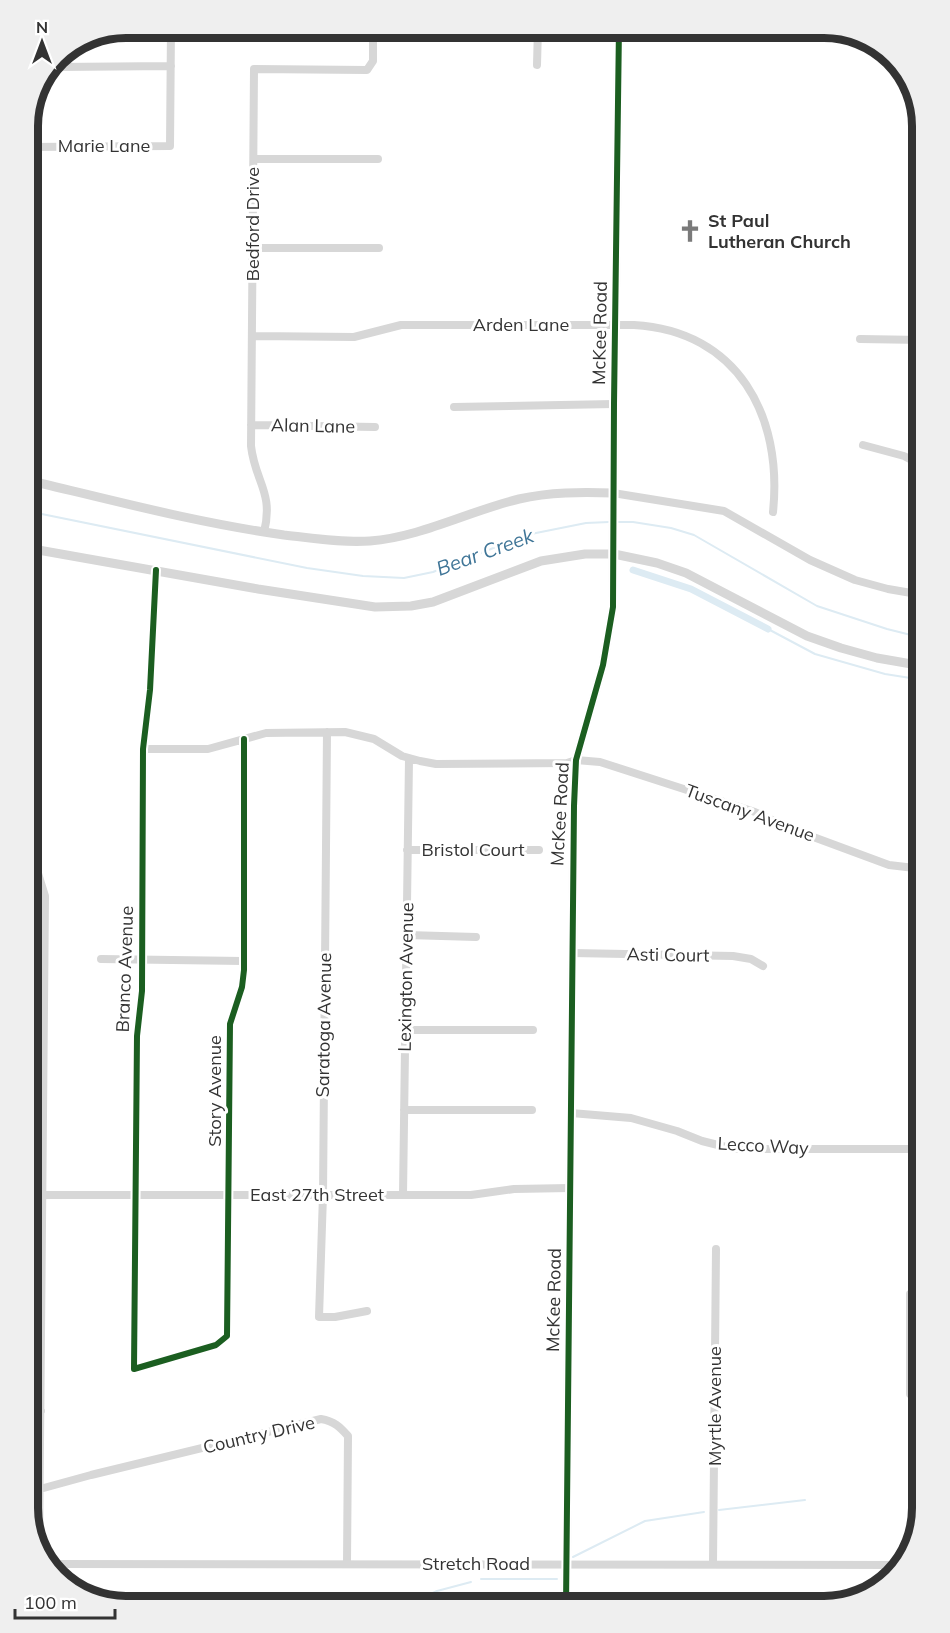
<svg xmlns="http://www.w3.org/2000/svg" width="950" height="1633" font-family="Mulish,sans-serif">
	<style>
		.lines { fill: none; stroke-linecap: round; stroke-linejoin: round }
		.stream { stroke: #ddebf3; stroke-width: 2 }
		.canal { stroke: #ddebf3; stroke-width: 7 }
		.minor { stroke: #d7d7d7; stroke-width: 8 }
		.tertiary { stroke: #d7d7d7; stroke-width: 9 }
		.cycleway-casing { stroke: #fff; stroke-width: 10 }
		.cycleway { stroke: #1b5e20; stroke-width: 6 }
		.labels { text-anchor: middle; stroke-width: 6; stroke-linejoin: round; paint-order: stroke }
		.street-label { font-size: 18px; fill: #333; stroke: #fff }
		.poi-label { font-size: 18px; font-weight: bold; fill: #333; stroke: #fff; text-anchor: start }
		.water-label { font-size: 20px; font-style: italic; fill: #3f7597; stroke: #fff }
		.rim { fill: none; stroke: #333; stroke-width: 8 }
	</style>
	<rect width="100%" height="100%" fill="#fff"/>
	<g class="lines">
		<path class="stream" d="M27 511 307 568 363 576 404 578 433 572 526 535 586 523 609 522
			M615 522H633L671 528 694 535 817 606 887 629 923 638
			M768 629 815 654 885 674 923 680
			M719 1510 805 1500
			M573 1557 645 1521 704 1512
			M481 1579H557
			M405 1606 437 1591 471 1582"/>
		<path class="canal" d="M633 570 691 589 768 629"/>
		<path class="minor" d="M456 27 457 37
			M537 65 538 27
			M58 67 171 66
			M27 147 170 146 171 27
			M254 159H378
			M923 194V183
			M253 248H379
			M252 336 354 337 401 325H634C738 331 783 416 773 512
			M860 339 923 340
			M454 407 614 404
			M251 425 375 427
			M863 445 904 456 923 466
			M613 493 724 511 810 560 855 580 888 589 923 595
			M264 532C274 492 255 482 251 446L254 69 367 70 373 61V27
			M156 570 150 690 143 749 142 991 137 1036 134 1369 216 1345 227 1336 230 1024 242 987 244 970V739
			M327 732 323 1195 319 1317H335L367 1311
			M143 749H208L266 733 345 732 374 739 402 756 420 761 436 764 567 763 576 760 600 762 755 812 789 828 889 865 923 869
			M27 838 45 896 39 1554
			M407 850H539
			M407 935 476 937
			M572 953 733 956 751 959 763 966
			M101 959 243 961
			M405 1030H533
			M404 1110H532
			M571 1113 631 1118 677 1131 702 1141 734 1149H923
			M27 1195H471L514 1189 570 1188
			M403 1195 409 759
			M910 1294V1394H923
			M27 1411H41
			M40 1489 91 1475 321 1419C334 1421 340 1427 348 1436L347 1564
			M48 1564 904 1565
			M713 1564 716 1249"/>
		<path class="tertiary" d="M27 480C112 500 197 523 284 535 313 538 342 543 370 541 421 537 469 511 519 499 550 492 581 492 613 493
			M27 548 258 589 375 607 411 606 433 602 541 561 585 554H614L657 563 686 573 807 636 841 648 877 658 923 666
			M566 1606 574 806 576 760 603 665 613 607 614 404 619 27"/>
		<g class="cycleway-casing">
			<path id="cycleway" d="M156 570 150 690 143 749 142 991 137 1036 134 1369 216 1345 227 1336 230 1024 242 987 244 970V739
				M566 1606 574 806 576 760 603 665 613 607 614 404 619 27"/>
		</g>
		<use href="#cycleway" class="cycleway"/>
	</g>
	<defs>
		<g id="church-bare" transform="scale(1.8)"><path d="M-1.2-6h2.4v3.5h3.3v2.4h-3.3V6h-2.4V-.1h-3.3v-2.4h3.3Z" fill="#7a7a7a" stroke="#fff" stroke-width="2.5" paint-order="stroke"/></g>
	</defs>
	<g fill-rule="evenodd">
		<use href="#church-bare" x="690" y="231"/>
	</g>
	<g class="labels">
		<g class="street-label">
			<text x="104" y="152">Marie Lane</text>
			<text transform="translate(253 224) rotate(-90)" y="6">Bedford Drive</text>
			<text x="521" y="331">Arden Lane</text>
			<text transform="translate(600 333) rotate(-89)" y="6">McKee Road</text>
			<text transform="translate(313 426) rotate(1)" y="6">Alan Lane</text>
			<text transform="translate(750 813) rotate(20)" y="6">Tuscany Avenue</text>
			<text transform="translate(560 814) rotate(-87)" y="6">McKee Road</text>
			<text x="473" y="856">Bristol Court</text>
			<text transform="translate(668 955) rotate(1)" y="6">Asti Court</text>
			<text transform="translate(125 969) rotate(-88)" y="6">Branco Avenue</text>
			<text transform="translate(406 977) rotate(-89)" y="6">Lexington Avenue</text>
			<text transform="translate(324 1025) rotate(-89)" y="6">Saratoga Avenue</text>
			<text transform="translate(215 1091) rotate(-90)" y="6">Story Avenue</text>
			<text transform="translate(763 1146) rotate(3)" y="6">Lecco Way</text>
			<text x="317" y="1201">East 27th Street</text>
			<text transform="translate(554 1300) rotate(-89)" y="6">McKee Road</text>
			<text transform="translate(715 1406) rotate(-90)" y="6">Myrtle Avenue</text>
			<text transform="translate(259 1435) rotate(-13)" y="6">Country Drive</text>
			<text x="476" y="1570">Stretch Road</text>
		</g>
		<g class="poi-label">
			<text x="708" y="227">St Paul<tspan x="708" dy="21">Lutheran Church</tspan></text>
		</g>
		<g class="water-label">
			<text transform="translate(485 552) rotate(-20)" y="7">Bear Creek</text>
		</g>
	</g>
	<path d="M0 0H950V1633H0ZM126 38H824A88 88 0 0 1 912 126V1508A88 88 0 0 1 824 1596H126A88 88 0 0 1 38 1508V126A88 88 0 0 1 126 38Z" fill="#efefef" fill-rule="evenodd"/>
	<path class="rim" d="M126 38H824A88 88 0 0 1 912 126V1508A88 88 0 0 1 824 1596H126A88 88 0 0 1 38 1508V126A88 88 0 0 1 126 38Z"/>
	<g transform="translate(42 42)" stroke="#ffffff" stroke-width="4.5" paint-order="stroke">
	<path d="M0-4.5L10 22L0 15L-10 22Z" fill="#333333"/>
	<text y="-9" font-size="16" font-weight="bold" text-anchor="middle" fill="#333333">N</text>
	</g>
	<path d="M15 1609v9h100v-9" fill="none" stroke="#333333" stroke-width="3"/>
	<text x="24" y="1609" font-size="18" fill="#333333" stroke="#ffffff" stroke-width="4.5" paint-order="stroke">100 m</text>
</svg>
